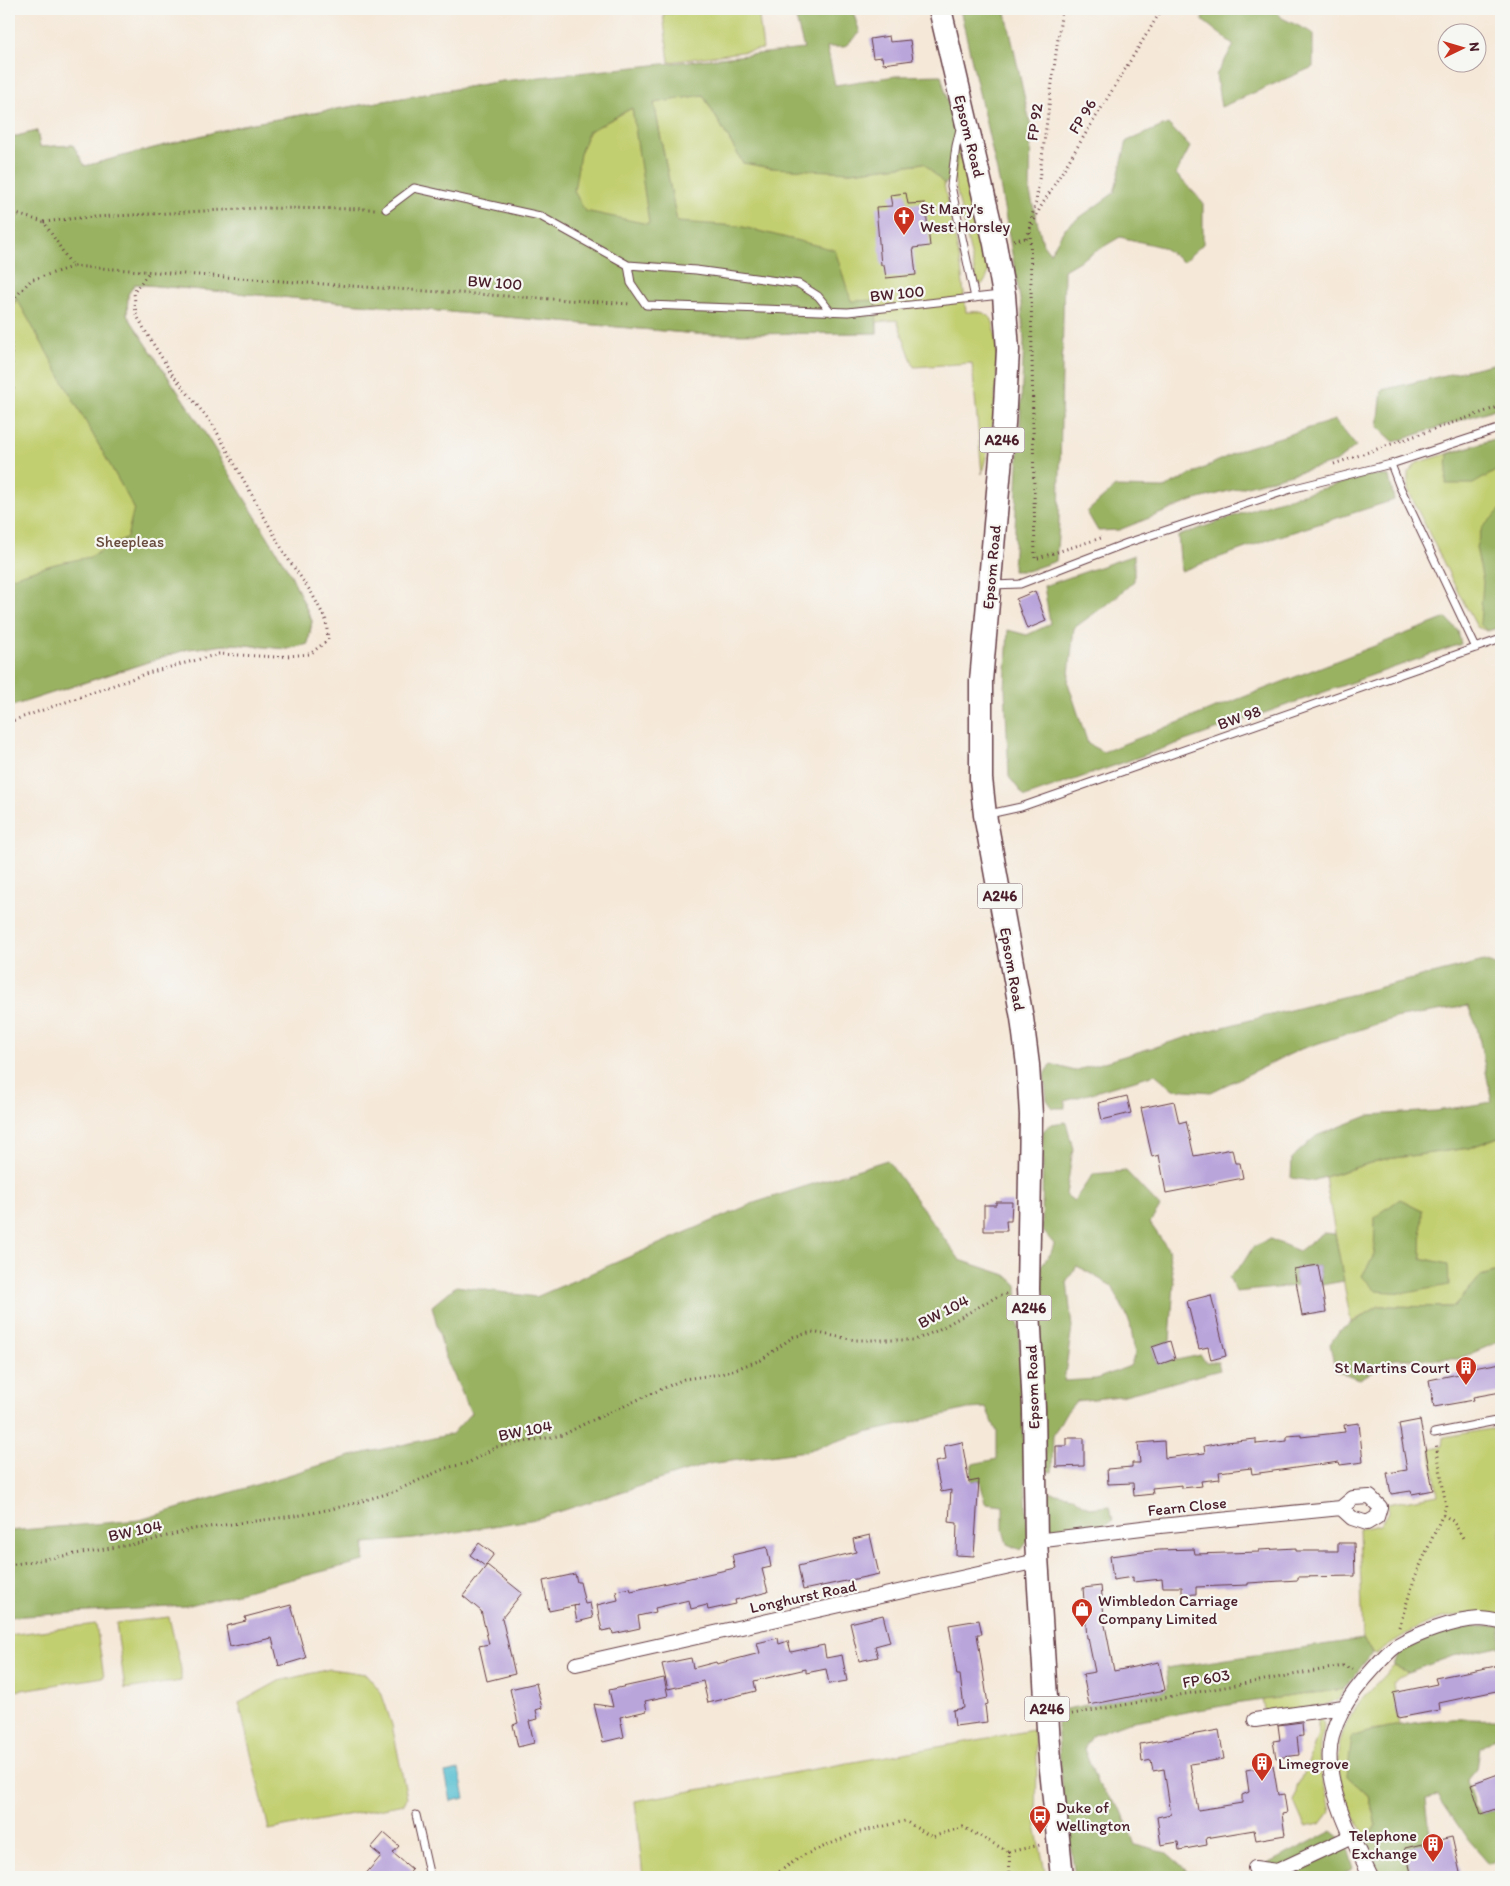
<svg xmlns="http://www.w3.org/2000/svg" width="1510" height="1886" font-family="Itim,sans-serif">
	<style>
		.green { fill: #c2cf70; stroke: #86774e }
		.forest { fill: #99b262; stroke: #726846; fill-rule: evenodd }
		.water { fill: #56c0d2; stroke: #50707e }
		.building { fill: #baa5db }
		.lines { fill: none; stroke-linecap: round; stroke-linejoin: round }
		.lane-casing { stroke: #643d45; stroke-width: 9 }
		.street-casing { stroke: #643d45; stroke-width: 16 }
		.primary-casing { stroke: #643d45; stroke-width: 25 }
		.path { stroke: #643d45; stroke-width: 3; stroke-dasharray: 1 4; stroke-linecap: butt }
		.lane { stroke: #fff; stroke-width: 7 }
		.street { stroke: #fff; stroke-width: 14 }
		.primary { stroke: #fff; stroke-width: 22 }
		.labels { text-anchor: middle; stroke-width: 4.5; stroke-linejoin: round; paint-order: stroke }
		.shield { fill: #f6f6f2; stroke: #7e6067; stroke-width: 1 }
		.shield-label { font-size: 15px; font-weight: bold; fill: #4a1f2b }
		.street-label { font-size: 16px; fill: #4a1f2b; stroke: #f6f6f2 }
		.poi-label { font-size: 16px; fill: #4a1f2b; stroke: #f6f6f2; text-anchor: start }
		.park-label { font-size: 16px; fill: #684b3c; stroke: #f6f6f2 }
	</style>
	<rect width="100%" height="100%" fill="#f6f6f2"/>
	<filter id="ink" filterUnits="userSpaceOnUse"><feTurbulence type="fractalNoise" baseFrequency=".02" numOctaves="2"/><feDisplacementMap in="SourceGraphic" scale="10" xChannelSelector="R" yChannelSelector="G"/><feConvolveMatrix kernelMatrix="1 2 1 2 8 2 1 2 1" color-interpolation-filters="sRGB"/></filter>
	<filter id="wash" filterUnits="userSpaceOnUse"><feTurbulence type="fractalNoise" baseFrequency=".0096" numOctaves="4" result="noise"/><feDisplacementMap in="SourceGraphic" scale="20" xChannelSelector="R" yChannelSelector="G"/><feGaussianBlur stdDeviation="1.12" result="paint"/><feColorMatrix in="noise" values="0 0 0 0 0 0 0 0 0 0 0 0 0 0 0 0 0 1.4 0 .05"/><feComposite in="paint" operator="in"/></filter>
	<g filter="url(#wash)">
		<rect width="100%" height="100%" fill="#f5e8d8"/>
		<path class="green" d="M705 9H758L763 49 669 62 663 14Z
			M503 81 580 153 588 132 632 108 677 222 654 103 703 95 743 163 850 172 925 163 944 184 961 267 966 312C976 312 982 310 990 317 1001 328 996 404 993 421 991 439 986 457 982 474L972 363 914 367 897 320 877 322V333L697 334 135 284 128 294 127 315 200 425 291 575 312 621 308 644 287 649 234 644 188 649 9 707V138L37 131 40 147 73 145 85 166 242 125Z
			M959 144 989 266C988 276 987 282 978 287L954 179Z
			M1501 437V627L1487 631 1477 627 1454 584 1408 490V473L1417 463Z
			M1501 1136V1270L1481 1276 1454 1307 1379 1306 1351 1323 1325 1177 1380 1160 1469 1148Z
			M1501 1427V1616C1451 1607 1416 1625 1376 1654L1372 1653 1363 1639 1359 1529 1380 1525 1388 1512 1387 1504 1438 1495 1430 1448 1443 1446 1444 1437Z
			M169 1617 181 1669V1681L125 1689 116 1623Z
			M96 1624 104 1677 9 1692V1635Z
			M1394 1666 1408 1672 1393 1683 1399 1726 1371 1730 1347 1776 1369 1796 1376 1825 1366 1841C1358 1822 1346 1802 1341 1781 1327 1734 1362 1696 1394 1666Z
			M330 1669 366 1674 381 1692 392 1725 407 1798 404 1804 269 1830 239 1703 279 1681Z
			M1344 1689 1338 1699 1326 1705 1265 1714 1262 1700Z
			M1318 1718 1323 1721C1326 1729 1321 1736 1320 1745 1320 1751 1319 1758 1320 1765 1321 1781 1328 1796 1330 1812L1321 1824 1305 1827 1294 1802 1297 1787 1310 1758 1318 1734Z
			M1033 1730 1037 1759 1036 1826 1046 1877H643L635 1801Z"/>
		<path class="forest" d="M797 9H852L860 33 844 47H827L835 85 896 76 941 75 959 144 954 179 944 184 924 163 850 172 771 168 743 163 703 95 654 103 677 222 739 226 835 250 851 301 876 300 877 333 697 334 135 284 128 294 127 315 200 425 291 575 312 621 308 644 287 649 234 644 188 649 9 707V578L55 564 90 557 127 537 134 508 17 299 9 311V138L37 131 40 147 73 145 85 166 242 125 503 81 804 49 796 19ZM632 108 649 223 648 224 585 211 574 191 580 154 588 132Z
			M960 9H1005L1031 127 1030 193 1043 244 1050 253 1065 228 1114 193 1127 141 1168 124 1190 147 1176 174 1203 202V244L1183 262 1162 247 1120 237 1064 270 1059 523 1056 561 1027 571H1013L1024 341 1022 310 1000 185Z
			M1205 9H1275L1282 18 1313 33V67L1221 107 1216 75 1234 45 1202 20Z
			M1501 362V407L1394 442 1378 427 1382 390Z
			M1335 420 1356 446 1336 462 1192 501 1119 530 1098 531 1087 512 1115 487 1164 488 1242 449Z
			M1501 437V468L1473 484H1446L1448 454Z
			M1370 475 1389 476 1394 500 1271 539 1181 571 1178 536 1271 503Z
			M1501 509V627L1487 631 1480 624 1483 582 1476 547 1482 528Z
			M1134 555V581L1114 599 1074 628 1068 683 1088 744 1103 752 1446 618 1458 631 1461 644 1025 797 1009 777 1005 688 1008 630 1027 635 1050 624 1044 586Z
			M1484 961 1501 967V1136L1469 1148 1380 1160 1312 1181 1291 1178 1292 1158 1316 1136 1370 1115 1436 1111 1492 1102 1477 1027 1468 1006 1395 1018 1301 1049 1211 1092 1173 1089 1155 1074 1065 1101V1108H1053L1047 1100 1044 1076 1051 1064 1074 1071 1211 1030Z
			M1066 1122 1073 1149 1066 1195 1074 1201 1093 1174 1126 1171 1160 1207 1150 1223 1168 1249 1174 1282 1170 1341 1152 1347 1157 1364 1201 1355 1205 1362H1218L1220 1370 1121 1396 1076 1401 1065 1414 1053 1436 1052 1472 1046 1471 1040 1367 1039 1268 1051 1253 1054 1244 1042 1230 1043 1131 1051 1124ZM1077 1266 1112 1286 1130 1323 1135 1354 1130 1366 1096 1379 1064 1381 1072 1327 1067 1281Z
			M887 1160 960 1260 1006 1275 1017 1285 1028 1541 1021 1550 1007 1544 1003 1530V1505L985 1503 980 1480 971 1481 972 1464 997 1459V1432L986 1408 968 1409 853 1436 806 1451 709 1464 536 1519 414 1539 365 1543 364 1561 186 1606 9 1617V1531L140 1520 351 1456 452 1434 471 1413 445 1356 432 1306 456 1286 536 1297 754 1203Z
			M1400 1199 1422 1210 1421 1258 1448 1264 1449 1285 1406 1293 1376 1291 1362 1276 1374 1255 1375 1217Z
			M1323 1233 1335 1234 1344 1281 1322 1285 1318 1265 1294 1269 1296 1286 1236 1292 1229 1277 1243 1263 1253 1247 1270 1239 1299 1251Z
			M1501 1270V1341L1458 1359H1395L1360 1379 1335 1371 1330 1344 1339 1331 1379 1306 1454 1307 1481 1276Z
			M1046 1491 1072 1496 1089 1508 1110 1506 1113 1520 1099 1529 1057 1533 1046 1521Z
			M1501 1626V1648L1498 1646 1453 1656 1408 1672 1394 1666 1399 1653 1434 1636 1471 1627Z
			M1363 1639 1372 1653 1344 1689 1234 1704 1128 1722 1093 1735 1084 1749 1098 1785 1122 1811 1135 1845 1167 1853 1188 1871 1245 1876 1331 1831 1346 1843 1354 1868 1340 1877H1075L1063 1796 1057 1725 1060 1710 1165 1690 1168 1688 1166 1668Z
			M1501 1718V1736L1496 1737 1480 1748 1477 1769 1467 1781 1474 1806 1481 1814 1501 1807V1859L1489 1864 1468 1840 1438 1796 1426 1799 1431 1842 1405 1848 1412 1877H1379L1364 1846 1376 1825 1369 1796 1347 1776 1352 1737C1382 1726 1418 1722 1451 1719 1468 1718 1484 1721 1501 1718Z"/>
		<path class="water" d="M459 1770 465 1798 451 1801 445 1773Z"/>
		<g id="blocks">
			<path class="building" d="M889 36 890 42 910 40 913 60 883 64 882 57 873 58 870 39Z
				M906 193 908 204 925 203 930 246 913 248 916 275 886 278 884 265H881L876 207 892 206 890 195Z
				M1035 591 1046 621 1027 629 1016 599Z
				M1127 1096 1131 1113 1102 1120 1098 1103Z
				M1174 1101 1179 1123 1186 1121 1194 1156 1232 1149 1235 1163H1240L1243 1178 1166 1193 1159 1155 1152 1157 1141 1108Z
				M996 1202H1012L1011 1221H1006L1007 1231H984V1205H996Z
				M1318 1265 1326 1312 1302 1316 1294 1269Z
				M1211 1295 1226 1356 1211 1360 1208 1347 1199 1349 1187 1301Z
				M1170 1341 1175 1359 1158 1365 1152 1347Z
				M1501 1363V1392L1473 1397 1474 1400 1434 1407 1429 1380 1468 1372V1369Z
				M1420 1420 1433 1490 1412 1494 1411 1491 1391 1494 1387 1473 1407 1470 1399 1424Z
				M1359 1423 1363 1462 1340 1465 1339 1462 1252 1474 1251 1468 1219 1472 1220 1479 1201 1481 1202 1486 1182 1488V1485L1152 1488 1153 1494 1134 1496 1133 1483 1108 1484 1107 1469 1132 1467V1463H1140L1138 1443 1164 1441 1165 1458 1205 1453 1204 1446 1226 1442 1256 1439V1444L1287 1441V1436L1301 1435V1437L1345 1432 1344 1425Z
				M1067 1438H1084V1466L1056 1467V1446H1067Z
				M962 1442 969 1482 979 1480 974 1556 956 1555 957 1523 949 1522 951 1490 941 1492 935 1462 946 1460 944 1446Z
				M870 1535 879 1574 803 1590 798 1566 856 1552 853 1539Z
				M479 1543 494 1554 485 1566 470 1555Z
				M1338 1543H1354L1355 1576 1298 1577V1580L1248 1583V1585L1196 1587V1594L1182 1595V1587H1163L1162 1579 1133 1582V1577L1113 1580 1110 1556 1159 1550 1194 1549 1195 1554 1259 1552V1550L1296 1548V1551H1338Z
				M767 1547 771 1567 762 1569 768 1592 735 1600 736 1604 708 1610 707 1605 691 1609 689 1600 655 1608 656 1612 638 1616 640 1628 613 1634 612 1629 602 1631 597 1605 618 1600 616 1591 630 1588 631 1591 735 1568 732 1555Z
				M487 1565 522 1593 502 1618 515 1674 487 1681 479 1646 489 1644 481 1611 463 1596Z
				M575 1574 577 1582H580L585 1604 590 1603 593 1618 577 1622 574 1606 578 1605 549 1611 543 1581Z
				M1101 1586 1105 1625 1114 1671 1159 1662 1165 1690 1089 1705 1083 1674 1095 1672 1088 1638H1087L1083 1588Z
				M291 1605 306 1658 279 1666 272 1638 230 1647 226 1626 246 1621 245 1617Z
				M883 1615 890 1642 875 1646 878 1657 859 1661 850 1623Z
				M979 1620 982 1634H977L988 1704 985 1705 987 1722 955 1726 953 1710 964 1708 960 1675H957L949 1625Z
				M778 1638 779 1644 788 1641 791 1652 824 1645 826 1658 842 1655 847 1681 829 1684 826 1669 806 1673V1669L754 1681 756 1691 708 1703 703 1681 668 1689 662 1664 691 1658 693 1668 716 1662 717 1664 760 1653 757 1643Z
				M1501 1665V1690L1439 1703 1440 1710 1398 1718 1393 1693 1437 1684 1435 1678Z
				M664 1678 668 1696 645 1701 647 1711 620 1717 624 1737 603 1742 594 1704 613 1707 609 1690Z
				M536 1683 542 1708 536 1710 538 1719 529 1721 534 1743 518 1747 513 1725 518 1723 510 1689Z
				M1302 1722 1303 1736 1297 1737 1299 1755 1276 1758 1273 1741 1280 1740 1278 1725Z
				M1219 1730 1224 1759 1190 1764 1198 1810 1242 1803V1795L1249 1792 1246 1770 1273 1765 1278 1795 1284 1794 1287 1813 1282 1814 1285 1835 1256 1840 1254 1830 1206 1838 1207 1845 1179 1850 1178 1842 1161 1845 1157 1817 1171 1814 1164 1769 1153 1771 1151 1760 1142 1762 1140 1744Z
				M1501 1773V1807L1481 1814 1471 1784Z
				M384 1833 399 1846 393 1853 412 1869 405 1877H363L381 1856 371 1848Z
				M1452 1837 1461 1877H1412L1405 1848Z"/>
		</g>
	</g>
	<g filter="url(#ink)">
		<use href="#blocks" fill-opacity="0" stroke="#643d45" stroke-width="1"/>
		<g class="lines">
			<g class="lane-casing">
				<path id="lane" d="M960 129 956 146 951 186 975 298
					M386 209 414 188 540 216 628 265 631 283 646 305 848 312 1000 295
					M628 265 696 270 799 284 818 296 831 312
					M1391 464 1399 485 1476 648
					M992 585 1020 584 1127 543 1291 489 1391 464 1501 428
					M989 814 1021 807 1501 639
					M1434 1433 1501 1420
					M416 1815 430 1877"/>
			</g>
			<g class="street-casing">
				<path id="street" d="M1036 1541 1150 1527 1341 1508 1353 1498 1370 1497 1380 1507 1377 1517 1367 1523 1352 1518 1341 1508
					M576 1664 1037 1561
					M1255 1720 1343 1707
					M1255 1868 1277 1871 1352 1836
					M1371 1877C1354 1842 1333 1803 1330 1764 1326 1726 1350 1694 1375 1667 1381 1660 1388 1652 1396 1646 1416 1634 1455 1620 1479 1619 1486 1619 1494 1621 1501 1622"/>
			</g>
			<g class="primary-casing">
				<path id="primary" d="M940 9 995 244 1004 295 1008 350 1004 424 981 681V779L985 815 1022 1018 1028 1065 1031 1115 1028 1289 1034 1409 1036 1541 1050 1760 1062 1877"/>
			</g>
			<path class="path" d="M9 212 44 222 72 266 379 288 632 304
				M44 222 78 218 259 208 375 209
				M1030 222 1035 559 1104 537
				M1030 223 1036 202 1062 9
				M1026 238 1040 208 1162 9
				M1014 240 1026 238
				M9 304 31 280 72 267
				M9 439 13 389 9 304
				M1334 464 1501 406
				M9 722 148 673 219 654 276 657 310 654 328 640 326 620 311 592 286 556 213 425 172 374 147 334 136 314 134 292 150 271
				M1443 1515 1453 1521 1463 1538
				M9 1565 141 1543 193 1529 302 1515 345 1506 393 1492 446 1468 468 1463 496 1447 563 1435 584 1424 684 1379 721 1374 761 1360 793 1337 812 1332 855 1340H915L936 1331 998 1296 1010 1293
				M1399 1627 1415 1577 1446 1507 1436 1443
				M1067 1715 1343 1666 1353 1669
				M771 1877 804 1855 856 1833 905 1821 932 1837 963 1827 1009 1852
				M1010 1877 1009 1852 1040 1845"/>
			<use href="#lane" class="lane"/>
			<use href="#street" class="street"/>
			<use href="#primary" class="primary"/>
		</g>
	</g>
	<defs>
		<g id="church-pin" transform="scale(1.125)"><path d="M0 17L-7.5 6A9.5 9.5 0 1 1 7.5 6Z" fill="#c8321e" stroke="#f6f6f2"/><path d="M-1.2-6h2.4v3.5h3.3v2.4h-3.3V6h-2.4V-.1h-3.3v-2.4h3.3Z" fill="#fff"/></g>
		<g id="building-pin" transform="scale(1.125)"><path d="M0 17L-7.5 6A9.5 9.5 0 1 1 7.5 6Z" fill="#c8321e" stroke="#f6f6f2"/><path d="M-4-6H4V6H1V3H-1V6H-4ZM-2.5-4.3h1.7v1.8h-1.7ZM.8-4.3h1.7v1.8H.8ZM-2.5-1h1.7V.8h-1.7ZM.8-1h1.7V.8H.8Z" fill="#fff"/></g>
		<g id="shop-pin" transform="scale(1.125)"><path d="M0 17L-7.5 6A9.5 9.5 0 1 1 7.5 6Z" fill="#c8321e" stroke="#f6f6f2"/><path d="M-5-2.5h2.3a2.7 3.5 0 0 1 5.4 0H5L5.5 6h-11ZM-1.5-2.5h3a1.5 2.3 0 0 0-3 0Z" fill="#fff"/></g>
		<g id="bus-pin" transform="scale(1.125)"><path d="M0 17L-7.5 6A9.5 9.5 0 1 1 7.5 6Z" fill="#c8321e" stroke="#f6f6f2"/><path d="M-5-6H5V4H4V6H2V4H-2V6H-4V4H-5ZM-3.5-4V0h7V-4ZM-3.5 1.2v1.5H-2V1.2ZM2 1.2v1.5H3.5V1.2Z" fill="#fff"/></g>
	</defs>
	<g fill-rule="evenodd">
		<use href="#church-pin" x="904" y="217"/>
		<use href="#building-pin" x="1466" y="1367"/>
		<use href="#shop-pin" x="1082" y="1609"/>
		<use href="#building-pin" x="1262" y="1763"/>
		<use href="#bus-pin" x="1040" y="1816"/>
		<use href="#building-pin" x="1433" y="1844"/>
	</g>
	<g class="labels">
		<g class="shield">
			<rect x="979.5" y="427.5" width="45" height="25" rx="4"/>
			<rect x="977.5" y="883.5" width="45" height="25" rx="4"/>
			<rect x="1006.5" y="1295.5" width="45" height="25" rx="4"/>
			<rect x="1024.5" y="1696.5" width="45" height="25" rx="4"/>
		</g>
		<g class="shield-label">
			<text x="1002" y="445">A246</text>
			<text x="1000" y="901">A246</text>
			<text x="1029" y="1313">A246</text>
			<text x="1047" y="1714">A246</text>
		</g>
		<g class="street-label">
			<text transform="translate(1082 116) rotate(-58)" y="6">FP 96</text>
			<text transform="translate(1034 122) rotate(-82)" y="6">FP 92</text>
			<text transform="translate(970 136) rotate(76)" y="6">Epsom Road</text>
			<text transform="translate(495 282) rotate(4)" y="6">BW 100</text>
			<text transform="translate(897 293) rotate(-6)" y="6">BW 100</text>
			<text transform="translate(991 567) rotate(-85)" y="6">Epsom Road</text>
			<text transform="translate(1239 717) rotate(-19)" y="6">BW 98</text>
			<text transform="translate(1013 969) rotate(80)" y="6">Epsom Road</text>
			<text transform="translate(943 1311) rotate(-27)" y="6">BW 104</text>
			<text transform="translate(1032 1387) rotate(-92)" y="6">Epsom Road</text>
			<text transform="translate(525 1430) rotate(-11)" y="6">BW 104</text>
			<text transform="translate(1187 1506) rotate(-6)" y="6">Fearn Close</text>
			<text transform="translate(135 1530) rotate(-12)" y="6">BW 104</text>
			<text transform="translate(803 1596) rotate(-12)" y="6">Longhurst Road</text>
			<text transform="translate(1206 1678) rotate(-10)" y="6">FP 603</text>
		</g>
		<g class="poi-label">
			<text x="920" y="214">St Mary's<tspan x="920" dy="18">West Horsley</tspan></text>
			<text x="1450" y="1373" text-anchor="end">St Martins Court</text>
			<text x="1098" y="1606">Wimbledon Carriage<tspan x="1098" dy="18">Company Limited</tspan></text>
			<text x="1278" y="1769">Limegrove</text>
			<text x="1056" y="1813">Duke of<tspan x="1056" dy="18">Wellington</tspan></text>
			<text x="1417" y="1841" text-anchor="end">Telephone<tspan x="1417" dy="18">Exchange</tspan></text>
		</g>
		<g class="park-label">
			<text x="130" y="547">Sheepleas</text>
		</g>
	</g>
	<rect width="1510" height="1886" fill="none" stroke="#f6f6f2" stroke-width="30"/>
	<g transform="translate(1462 48) rotate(85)"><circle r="24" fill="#f6f6f2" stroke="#b1a0a2"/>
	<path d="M0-4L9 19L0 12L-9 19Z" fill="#c8321e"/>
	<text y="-8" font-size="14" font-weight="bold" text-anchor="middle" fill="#4a1f2b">N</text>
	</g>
</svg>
